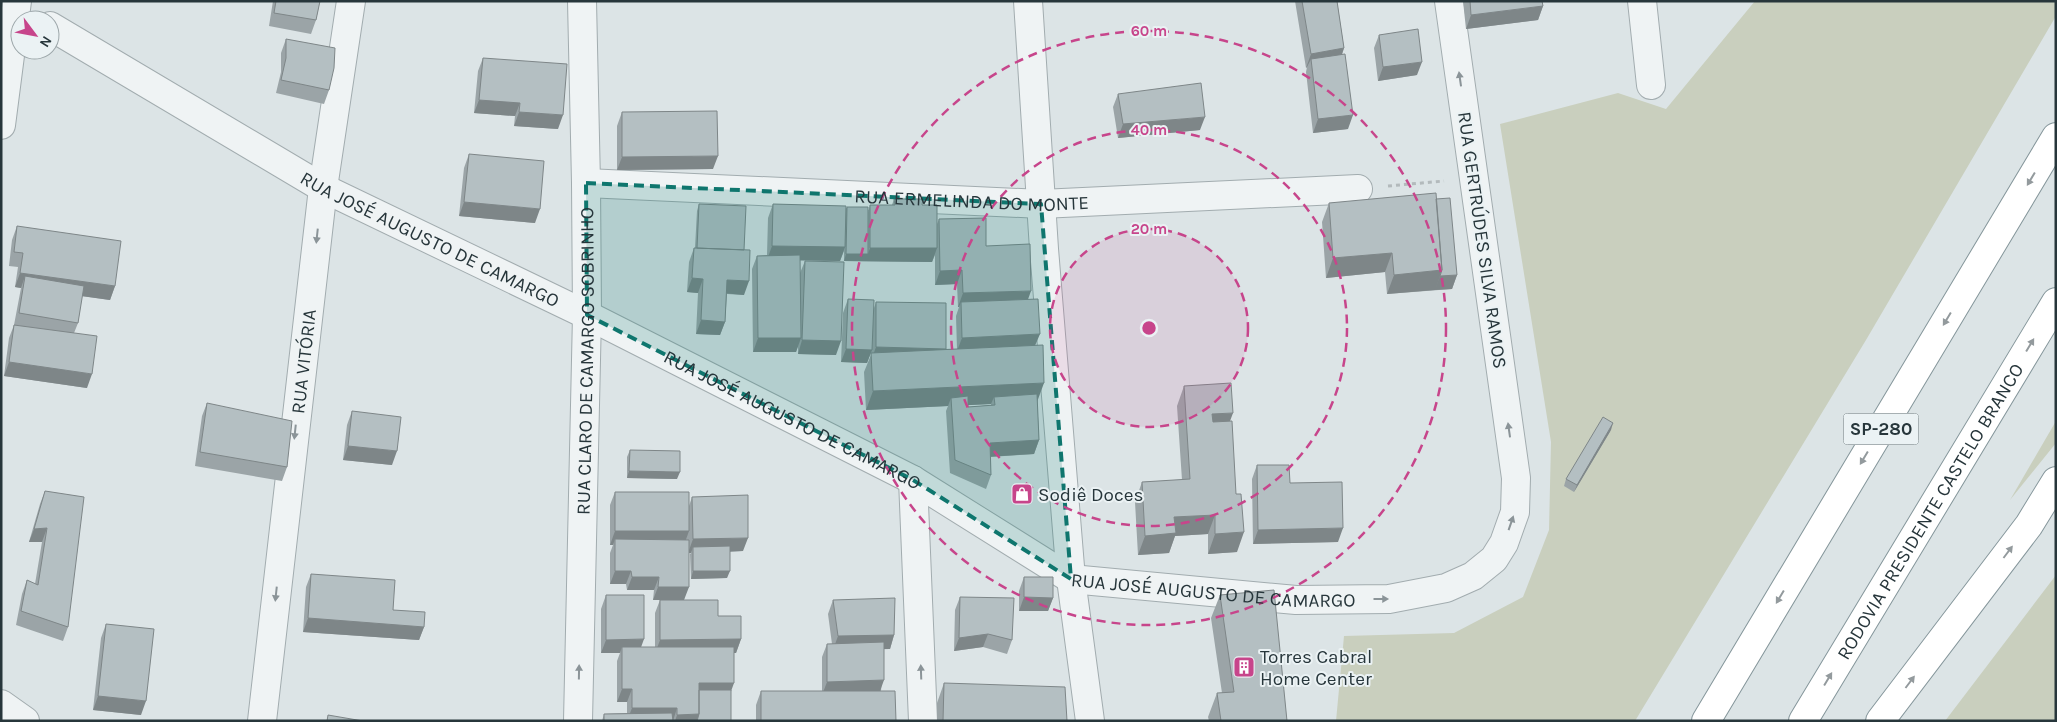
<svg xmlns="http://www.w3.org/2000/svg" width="2057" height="722" font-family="Karla,sans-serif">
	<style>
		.green { fill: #c9cfbe }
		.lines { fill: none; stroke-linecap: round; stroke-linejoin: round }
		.minor-casing { stroke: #a2acaf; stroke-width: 30 }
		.tertiary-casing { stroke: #a2acaf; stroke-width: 30 }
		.motorway-casing { stroke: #85969b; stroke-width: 30 }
		.path { stroke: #b3babc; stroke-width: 3; stroke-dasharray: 4 4; stroke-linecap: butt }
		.minor { stroke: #eff3f4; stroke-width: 28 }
		.tertiary { stroke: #eff3f4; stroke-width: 28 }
		.motorway { stroke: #fff; stroke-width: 28 }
		.wall { fill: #9ba4a7; fill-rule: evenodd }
		.shaded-wall { fill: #7e8688 }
		.building { fill: #b4bfc2; stroke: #7e8688 }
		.oneway { fill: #8b9498 }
		.oneway2 { fill: #939a9d }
		.marked { fill: #0f766e; fill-opacity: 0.2; stroke: #0f766e; stroke-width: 4; stroke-dasharray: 10 6; stroke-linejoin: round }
		.ring { fill: none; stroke: #c7458b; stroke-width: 2.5; stroke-dasharray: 9 6 }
		.labels { text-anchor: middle; stroke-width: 4; stroke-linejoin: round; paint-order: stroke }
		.shield { fill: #ebf2f4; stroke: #626e72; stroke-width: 1 }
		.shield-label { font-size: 18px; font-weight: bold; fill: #27363b }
		.street-label { font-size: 19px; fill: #27363b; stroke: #ebf2f4 }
		.poi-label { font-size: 19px; fill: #27363b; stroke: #ebf2f4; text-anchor: start }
		.centre { fill: #c7458b; stroke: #ebf2f4; stroke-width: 2.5 }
		.ring-label { font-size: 15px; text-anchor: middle; font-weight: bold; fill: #c7458b; stroke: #ebf2f4; stroke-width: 4; stroke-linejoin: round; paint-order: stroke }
	</style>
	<rect width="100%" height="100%" fill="#dce4e6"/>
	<path class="green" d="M1755 1H2056V16L1866 340 1635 721H1336L1344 636 1454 633 1523 597 1549 530 1551 442 1500 124 1618 93 1666 109Z
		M2056 421V443L2010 500Z
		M2056 575V721H1945Z"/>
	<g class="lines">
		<g class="minor-casing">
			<g id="minor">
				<path d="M1028 1 1044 249 1071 579 1090 721"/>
				<path d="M1642 1 1651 85"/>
				<path id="s1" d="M50 26 323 188 587 315 913 480 1071 579 1296 600 1389 599 1446 588 1473 576 1494 559 1504 543 1515 512 1516 478 1449 1"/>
				<path d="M1 125 17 1"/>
				<path id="s2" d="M586 183 1041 204 1358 189"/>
				<path d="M913 480 923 721"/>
				<path id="s3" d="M262 721 323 188 351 1"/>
				<path id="s4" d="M578 721 587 315 586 183 582 1"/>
			</g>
		</g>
		<g class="tertiary-casing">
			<path id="tertiary" d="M1 704 25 721"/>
		</g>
		<g class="motorway-casing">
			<g id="motorway">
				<path d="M1706 721 2056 137"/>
				<path id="s5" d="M1803 721 2056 302"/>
				<path d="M1880 721 2029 525 2056 481"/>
			</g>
		</g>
		<path class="path" d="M1388 186 1444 181"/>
		<use href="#minor" class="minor"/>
		<use href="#tertiary" class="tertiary"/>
		<use href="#motorway" class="motorway"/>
	</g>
	<path class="wall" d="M273 1H320L316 20 311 34 269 26Z
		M1295 1H1337L1344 48 1342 55 1348 129 1313 133 1306 72 1307 67 1306 68Z
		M1463 1H1542L1543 6 1538 20 1466 29Z
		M1379 35 1417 75 1378 81 1374 48Z
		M286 39 329 90 324 104 276 93 281 72V53Z
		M483 58 558 129 514 126 515 116 474 113 478 71Z
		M1118 94 1200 130 1118 138 1113 107Z
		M622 112 713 169 617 170V126Z
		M469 154 535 223 459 216 464 168Z
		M894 199 922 205 937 224 939 219 986 246 1028 299 1035 345 1039 440 1034 454 991 457V475L986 489 950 473 946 411 948 406 866 410 864 372 871 355V352L867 363 841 362 843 313 848 299 873 311 876 302 946 349H957L956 316 959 307H958L957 284 935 285V255L932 262 844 261V251L840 261 800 260V273L805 261 836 355 798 354V346L796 352H753L752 269 757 256 767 255 768 218 773 204 846 208 868 212 870 205H892ZM991 404V405L968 407V405Z
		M1436 199 1457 275 1452 289 1387 294 1385 272 1326 278 1322 222 1329 203Z
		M699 204 744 250V295L727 294 725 322 720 335 696 334 698 293 687 292 689 262 694 248H695L697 211Z
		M17 226 115 286 110 300 82 296 78 323 74 333 87 388 4 376 9 338 14 325 21 288 15 287 18 267 9 266 12 240Z
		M1184 386 1230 421 1237 552 1208 554V534L1175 536 1169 553 1138 555 1135 502 1142 482 1182 480 1177 406Z
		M207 403 287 467 282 481 195 466 202 416Z
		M352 411 392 465 343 460 347 425Z
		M1611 430 1574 492 1564 486 1566 479Z
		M630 450 677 479 627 478V457Z
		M1257 465 1290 483 1338 542 1253 544 1252 479Z
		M45 491 68 627 63 641 16 625 22 594 27 580 35 584 42 542H29L40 504Z
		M615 492 689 506 692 497 743 551 730 552 727 578 691 579 690 554 691 553H689L684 600 718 616 741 639 736 653H734L731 690V721H602L604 714 627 713V702H617V661L620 653H601V609L606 595 641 647H655V613L660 600H653L654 590H627L626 584H610V553L613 545H610V505Z
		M311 574 393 610 424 627 419 640 303 632 306 587Z
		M1024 577 1053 598 1048 611H1019V591Z
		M1220 595 1287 721H1209L1208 717 1217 693H1222L1211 618Z
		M960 597 1012 640 1007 654 983 647 954 651 955 610Z
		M833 600 894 635 890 649H884L881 691 896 721H756V705L761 691H822V657L827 644H832L828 614Z
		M106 624 141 715 93 710 101 638Z
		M944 683 1067 721H937V703Z"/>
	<path class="shaded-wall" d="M1543 6 1538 20 1466 29 1471 15Z
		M1344 48 1339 62 1311 59 1307 67 1306 68 1311 54Z
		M1422 62 1417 75 1378 81 1383 67Z
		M479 100 520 103 515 116 474 113Z
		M519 112 563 115 558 129 514 126Z
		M1353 115 1348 129 1313 133 1318 119Z
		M1205 117 1200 130 1118 138 1123 124Z
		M718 156 713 169 617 170 622 157Z
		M464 202 540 209 535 223 459 216Z
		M772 246 845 247 840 261 767 260Z
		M870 248H937L932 262 844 261 846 254H868Z
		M1392 253 1385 272 1326 278 1333 258Z
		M962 270 957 284 935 285 940 271Z
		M1442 270 1435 290 1387 294 1394 275Z
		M20 273 115 286 110 300 23 288 25 276 21 288 15 287Z
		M1457 275 1452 289 1435 290 1440 276Z
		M692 278 703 279 698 293 687 292Z
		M727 280 749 281 744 295 722 293Z
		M1031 291 1026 305 961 302 959 307H958L963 293Z
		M701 320 725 322 720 335 696 334Z
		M1040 334 1034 348 957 351 962 338Z
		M758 338H801L796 352H753Z
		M802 340 841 341 836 355 798 354Z
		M876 347 946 349 941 363 872 358Z
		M846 349 872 350 867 363 841 362Z
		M9 362 92 374 87 388 4 376Z
		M1044 383 1037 402 994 397 991 404 951 406V398L948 406 866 410 873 391Z
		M1233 413 1226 432 1205 433 1212 414Z
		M1613 423 1611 430 1574 492 1577 485Z
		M1039 440 1034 454 985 457 990 443Z
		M348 446 397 451 392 465 343 460Z
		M629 471 680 472 677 479 627 478Z
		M1215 515 1208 534 1175 536 1169 553 1138 555 1145 536 1174 517Z
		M47 528 42 542H29L34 529Z
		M1343 528 1338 542 1253 544 1258 530Z
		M615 531H689L684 545 615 539 613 545H610Z
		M1244 532 1237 552 1208 554 1215 534Z
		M748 538 743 551 693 552V547L691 553H688L693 539Z
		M615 571H631L626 584H610Z
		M693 571H730L727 578 691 579Z
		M632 577H659L654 590H627Z
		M658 587H689L684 600H653Z
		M1024 597 1053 598 1048 611H1019Z
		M308 618 424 627 419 640 303 632Z
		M988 634 983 647 954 651 959 638Z
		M894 635 890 649 833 650 838 636Z
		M644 639 639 653 622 647 620 653H601L606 640Z
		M741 639 736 653 655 654 660 640Z
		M884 680 879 694 822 695 827 682Z
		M699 683H734L729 697H697Z
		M622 689H632L627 702H617Z
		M98 696 146 701 141 715 93 710Z
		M632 708H677L673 721H627Z
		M699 714 697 721H675L677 715Z"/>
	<path class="building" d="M276 1H320L316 20 274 13Z
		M1302 1H1337L1344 48 1311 54Z
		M1470 1H1542L1543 6 1471 15Z
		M1418 29 1422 62 1383 67 1379 35Z
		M286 39 335 48 334 68 329 90 281 80 286 58Z
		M1345 54 1353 115 1318 119 1311 59Z
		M483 58 567 64 563 115 519 112 520 103 479 100Z
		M1201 83 1205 117 1123 124 1118 94Z
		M717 111 718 156 622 157V112Z
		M469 154 544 161 540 209 464 202Z
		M1436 193 1442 270 1394 275 1392 253 1333 258 1329 203Z
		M1450 198 1457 275 1440 276 1442 270 1436 199Z
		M894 199H923L922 205H937V248H870V205H895Z
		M699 204 746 206 744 250 697 248Z
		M773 204 846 206 845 247 772 246Z
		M847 207H868V254H846Z
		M986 218V246L1030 244 1031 291 963 293 962 270 940 271 939 219Z
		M17 226 121 241 115 286 20 273 23 253 14 252Z
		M694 248 750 250 749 281 727 280 725 322 701 320 703 279 692 278Z
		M800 255 801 338H758L757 256Z
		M805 261 844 262 841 341 802 340Z
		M25 276 84 286 78 323 19 313Z
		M848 299 874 300 872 350 846 349Z
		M1038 299 1040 334 962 338 961 302Z
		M876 302 946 303V349L876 347Z
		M14 325 97 336 92 374 9 362Z
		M1043 345 1044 383 873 391 871 353Z
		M1231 383 1233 413 1212 414 1213 422 1232 421 1236 494H1241L1244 532 1215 534V515L1174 517 1176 533 1145 536 1142 482 1190 479 1184 386Z
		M1037 394 1039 440 990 443 991 475 955 460 951 398 968 396V407L995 405 994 397Z
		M207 403 292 421 287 467 200 452Z
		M352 411 401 417 397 451 348 446Z
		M1603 417 1613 423 1577 485 1566 479Z
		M630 450 680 451V472L629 471Z
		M1257 465H1289L1290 483 1342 482 1343 528 1258 530Z
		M45 491 84 497 68 627 21 611 27 580 38 585 47 528 34 529Z
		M615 492H689V531H615Z
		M748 495V538L693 539 692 497Z
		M615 539 689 540V587H658L659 577H632L631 571H615Z
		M730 546V571H693V547Z
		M311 574 395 580 393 610 425 612 424 627 308 618Z
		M1024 577H1053V598L1024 597Z
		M1274 590 1287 721H1221L1217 693 1234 692 1220 595Z
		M606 595H644V639L606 640Z
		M960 597 1014 598 1012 640 988 634 959 638Z
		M895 598 894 635 838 636 833 600Z
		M660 600H718V616H741V639L660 640Z
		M106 624 154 629 146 701 98 696Z
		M884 642V680L827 682V644Z
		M622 647H734V683H699V714L677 715V708H632V689H622Z
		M944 683 1065 687 1067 721H943Z
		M699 690H731V721H697L699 714Z
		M761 691H895L896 721H761Z
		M672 713 673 721H604V714Z
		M328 715 363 721H327Z"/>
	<defs><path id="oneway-solid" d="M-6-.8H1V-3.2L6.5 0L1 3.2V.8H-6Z" transform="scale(1.25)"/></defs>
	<g class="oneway">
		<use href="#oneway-solid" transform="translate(1460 79) rotate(-98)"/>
		<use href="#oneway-solid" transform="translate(317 236) rotate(96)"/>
		<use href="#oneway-solid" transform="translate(1509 430) rotate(-98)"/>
		<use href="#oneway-solid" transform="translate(295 432) rotate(96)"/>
		<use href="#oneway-solid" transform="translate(1511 523) rotate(-71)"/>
		<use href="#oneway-solid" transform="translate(276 594) rotate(96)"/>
		<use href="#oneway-solid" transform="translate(1381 599)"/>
		<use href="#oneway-solid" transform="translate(579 672) rotate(-89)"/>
		<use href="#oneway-solid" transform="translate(921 672) rotate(-92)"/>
	</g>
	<g class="oneway2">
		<use href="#oneway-solid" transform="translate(2031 179) rotate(121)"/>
		<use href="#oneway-solid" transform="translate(1947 319) rotate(121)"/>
		<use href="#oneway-solid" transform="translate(2030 345) rotate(-59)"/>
		<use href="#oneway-solid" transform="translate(1864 458) rotate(121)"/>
		<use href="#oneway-solid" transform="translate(2008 552) rotate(-53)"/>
		<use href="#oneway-solid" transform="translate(1780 597) rotate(121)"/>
		<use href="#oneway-solid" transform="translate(1828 679) rotate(-59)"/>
		<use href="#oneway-solid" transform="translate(1910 682) rotate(-53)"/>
	</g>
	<path class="marked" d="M586 183 1041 204 1071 579 913 480 587 315Z"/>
	<circle cx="1149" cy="328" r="99" fill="#c7458b" fill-opacity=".12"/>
	<g class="ring">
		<circle cx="1149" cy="328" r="99"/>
		<circle cx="1149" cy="328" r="198"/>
		<circle cx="1149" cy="328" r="297"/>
	</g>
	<defs>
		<g id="shop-square" transform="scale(1.125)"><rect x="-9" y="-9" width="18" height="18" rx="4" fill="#c7458b" stroke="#ebf2f4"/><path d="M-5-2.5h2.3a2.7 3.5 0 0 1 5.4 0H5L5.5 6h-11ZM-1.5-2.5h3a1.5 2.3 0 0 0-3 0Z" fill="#fff"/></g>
		<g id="building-square" transform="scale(1.125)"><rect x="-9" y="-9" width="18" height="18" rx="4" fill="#c7458b" stroke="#ebf2f4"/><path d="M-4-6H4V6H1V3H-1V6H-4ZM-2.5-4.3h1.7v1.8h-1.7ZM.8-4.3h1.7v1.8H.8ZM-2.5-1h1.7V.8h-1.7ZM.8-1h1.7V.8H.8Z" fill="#fff"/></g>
	</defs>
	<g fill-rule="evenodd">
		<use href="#shop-square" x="1022" y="494"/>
		<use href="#building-square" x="1244" y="667"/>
	</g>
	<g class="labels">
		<rect class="shield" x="1843.5" y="413.5" width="75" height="31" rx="4"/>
		<g class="shield-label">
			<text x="1881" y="435">SP-280</text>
		</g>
		<g class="street-label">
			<text dy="7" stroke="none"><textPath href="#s2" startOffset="386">RUA ERMELINDA DO MONTE</textPath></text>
			<text dy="7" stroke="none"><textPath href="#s1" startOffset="436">RUA JOSÉ AUGUSTO DE CAMARGO</textPath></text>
			<text transform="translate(1483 240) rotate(82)" y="7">RUA GERTRÚDES SILVA RAMOS</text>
			<text dy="7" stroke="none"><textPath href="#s3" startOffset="362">RUA VITÓRIA</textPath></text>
			<text dy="7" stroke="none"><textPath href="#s4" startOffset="360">RUA CLARO DE CAMARGO SOBRINHO</textPath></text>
			<text dy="7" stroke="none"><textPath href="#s1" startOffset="841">RUA JOSÉ AUGUSTO DE CAMARGO</textPath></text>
			<text dy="7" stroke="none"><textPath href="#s5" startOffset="245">RODOVIA PRESIDENTE CASTELO BRANCO</textPath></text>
			<text dy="7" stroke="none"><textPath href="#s1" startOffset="1305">RUA JOSÉ AUGUSTO DE CAMARGO</textPath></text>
		</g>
		<g class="poi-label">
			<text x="1038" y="501">Sodiê Doces</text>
			<text x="1260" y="663">Torres Cabral<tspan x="1260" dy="22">Home Center</tspan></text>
		</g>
	</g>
	<circle cx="1149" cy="328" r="8" class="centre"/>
	<g class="ring-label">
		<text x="1149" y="36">60 m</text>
		<text x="1149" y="135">40 m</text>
		<text x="1149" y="234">20 m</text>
	</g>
	<rect width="2057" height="722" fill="none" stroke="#27363b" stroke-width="5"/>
	<g transform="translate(35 35) rotate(122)"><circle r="24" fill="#ebf2f4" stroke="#9da7aa"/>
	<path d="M0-4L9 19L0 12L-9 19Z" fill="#c7458b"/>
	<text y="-8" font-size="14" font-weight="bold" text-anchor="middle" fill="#27363b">N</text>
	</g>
</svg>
